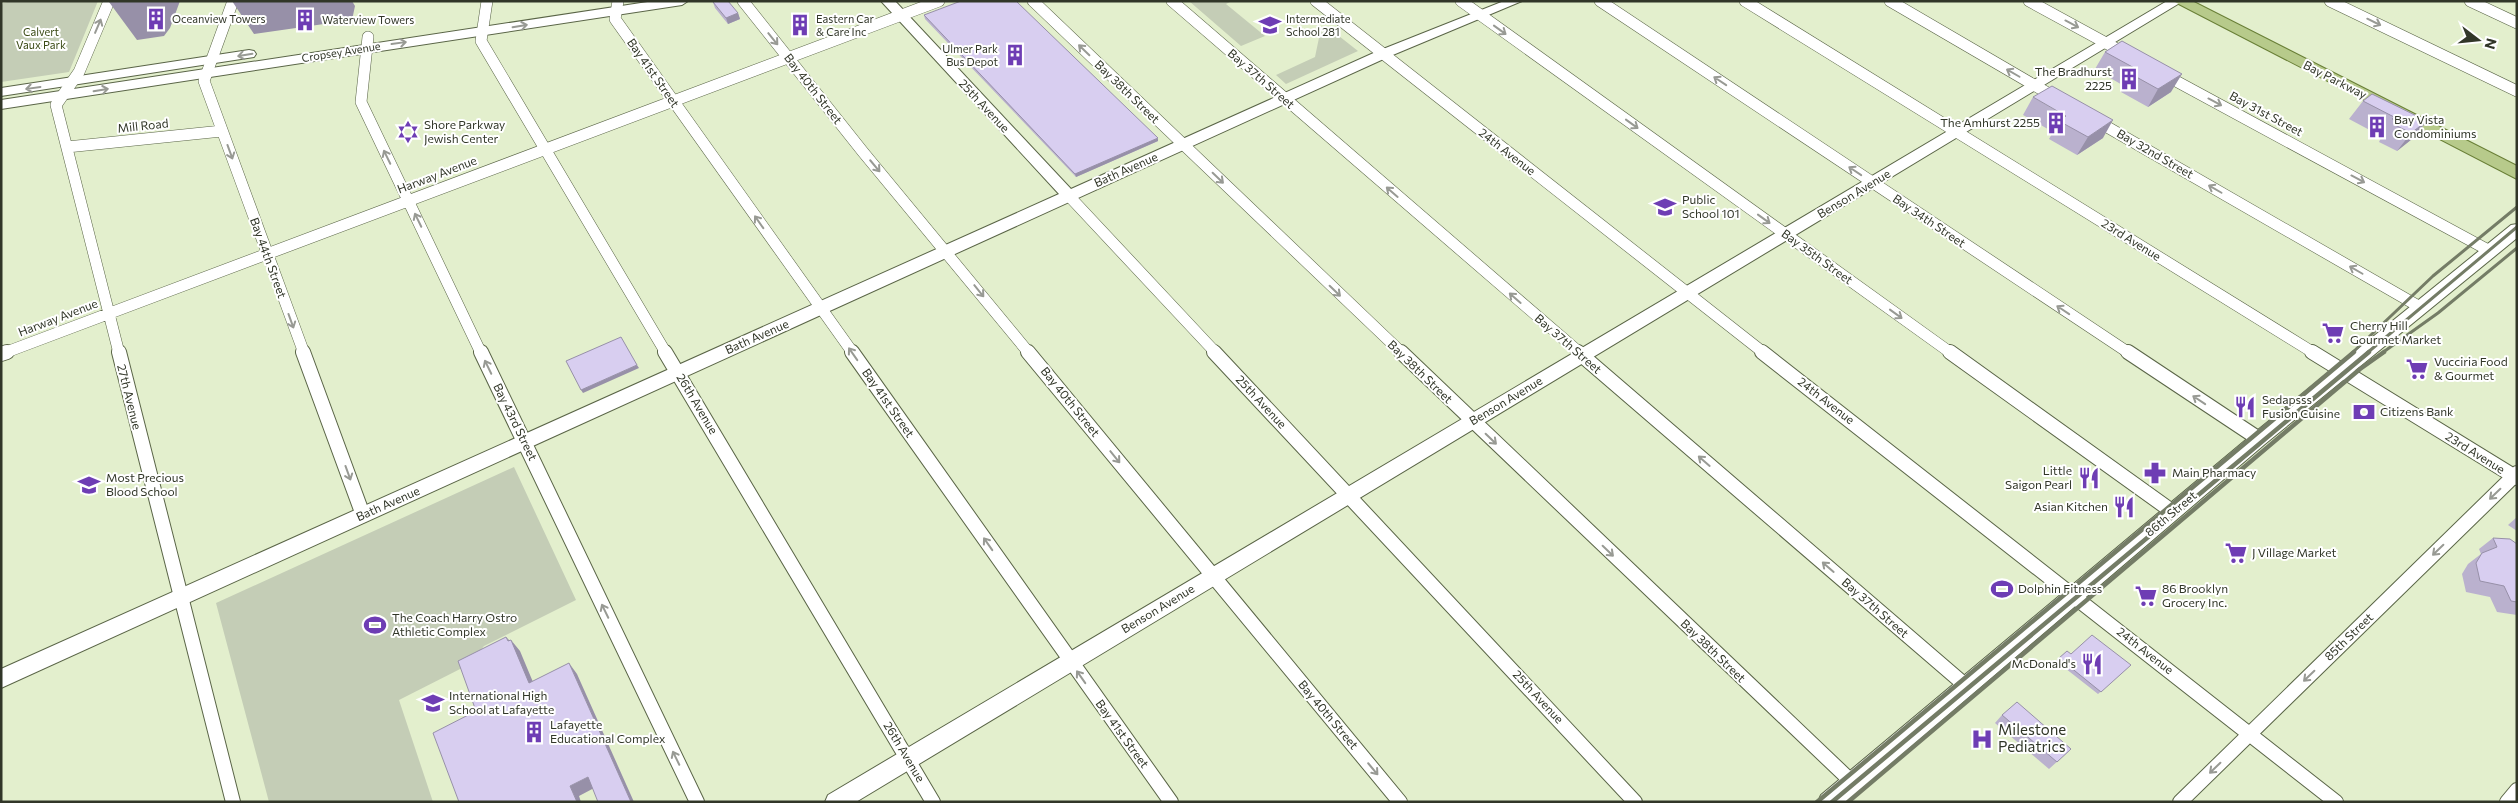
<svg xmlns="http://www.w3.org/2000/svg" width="2518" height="803" font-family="Commissioner,sans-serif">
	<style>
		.green { fill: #c4cdb6 }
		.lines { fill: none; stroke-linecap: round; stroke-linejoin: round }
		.street-far1-casing { stroke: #5a6547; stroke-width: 12 }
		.street-casing { stroke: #5a6547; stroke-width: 16 }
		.secondary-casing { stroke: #5a6547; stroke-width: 2 }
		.primary-casing { stroke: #697f36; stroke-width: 2 }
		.street-far1 { stroke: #fff; stroke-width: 11 }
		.street { stroke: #fff; stroke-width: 14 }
		.secondary { fill: #fff; fill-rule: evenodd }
		.primary { fill: #b7ca8b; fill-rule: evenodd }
		.rail-far1 { stroke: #747c66; stroke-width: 3 }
		.rail { stroke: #747c66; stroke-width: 4.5 }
		.wall { fill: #bab1ce }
		.shaded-wall { fill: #9790a8 }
		.building { fill: #d8cef0; stroke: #9790a8 }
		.oneway { stroke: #989a94 }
		.labels { text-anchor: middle; stroke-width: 4; stroke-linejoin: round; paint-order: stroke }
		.far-poi-label { font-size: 11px; fill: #313628; stroke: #fff; text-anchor: start }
		.far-park-label { font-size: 11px; fill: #394913; stroke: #fff }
		.far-street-label { font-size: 11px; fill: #313628; stroke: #fff }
		.poi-label { font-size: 12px; fill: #313628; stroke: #fff; text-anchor: start }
		.street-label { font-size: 12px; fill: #313628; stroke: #fff }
		.near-poi-label { font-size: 15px; fill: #313628; stroke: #fff; text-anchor: start }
	</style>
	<rect width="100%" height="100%" fill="#e3efcd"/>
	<path class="green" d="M12 1H98L69 72 1 82V7L3 3Z
		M1189 1H1232L1226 4 1265 36 1241 46Z
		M1330 29 1358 51 1286 84 1276 75 1315 57 1320 33Z
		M514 467 576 600 484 646 468 665 399 700 433 802H269L216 603Z"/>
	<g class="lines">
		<g class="street-far1-casing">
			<path id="street-far1" d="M109 1 79 72 56 105 119 353
				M233 1 204 81 304 353
				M487 1 481 41 666 353
				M618 1 615 19 853 353
				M743 1 863 152 1029 353
				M1033 1 1402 353
				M1172 1 1580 353
				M1316 1 1764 353
				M1461 1 1951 353
				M1600 1 2129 353
				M1745 1 2314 353
				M1890 1 2058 99
				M2029 1 2128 55
				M2330 1 2517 91
				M2470 1 2517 23
				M368 37 361 102 481 353
				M2163 74 2490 251
				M2095 120 2420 307
				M67 147 222 131
				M1069 196 1216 353
				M4 353 939 1"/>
		</g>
		<g class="street-casing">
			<path id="street" d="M119 352 233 802
				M303 352 363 515
				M481 352 697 802
				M665 352 933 802
				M852 352 1171 802
				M1028 352 1400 802
				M1214 352 1635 802
				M1401 352 1852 782
				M1578 352 1965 685
				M1762 352 2336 802
				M1950 352 2173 512
				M2128 352 2259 439
				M2312 352 2517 478
				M1 354 7 352
				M2180 802 2517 473
				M2507 802 2517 790"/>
		</g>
		<g class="secondary-casing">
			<path id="secondary" d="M654 1H688L682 5 1 109V100Z
				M881 1H895L1071 189 1378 51 1504 1H1522L1388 57 1 688V669L1059 194Z
				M2167 1H2183L856 802H825L828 795Z
				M249 50 254 51 256 54 254 57 1 96V88Z
				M2517 224V238L2265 444 1846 802H1818L1821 795 2253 434 2511 225Z"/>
		</g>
		<g class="primary-casing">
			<path id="primary" d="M2173 1H2192L2517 166V179Z"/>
		</g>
		<use href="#street-far1" class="street-far1"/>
		<use href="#street" class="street"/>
		<use href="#secondary" class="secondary"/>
		<use href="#primary" class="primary"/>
		<path class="rail-far1" d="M2352 353 2433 276 2517 207
			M2367 353 2517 227
			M2382 353 2438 313 2517 248"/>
		<path class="rail" d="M1817 802 2354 352
			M1832 802 2369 352
			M1848 802 2360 369 2384 352"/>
	</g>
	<path class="wall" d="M713 2 738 13 740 19 728 24 715 8Z
		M924 15 1158 141 1076 177 925 19Z
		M2122 41 2171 92 2148 107 2121 92 2124 86 2095 69 2105 52Z
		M2033 97 2103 138 2077 155 2049 139 2053 132 2023 115Z
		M2363 101 2427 121 2412 139 2397 151 2379 142 2381 138 2378 136 2379 135 2349 119Z
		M2517 517V531L2508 525Z
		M2493 538 2517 544V615L2497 612 2490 597 2466 592 2462 574 2468 564 2481 554 2479 549Z
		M2071 654 2131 665 2098 694 2056 661 2059 658Z
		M2002 715 2071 749 2049 769 1995 723Z"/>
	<path class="shaded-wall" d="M180 1 170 28 164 36 137 40 109 2Z
		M232 1H352L355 6 352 20 254 34Z
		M738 13 740 19 728 24 726 18Z
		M2182 74 2171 92 2148 107 2158 89Z
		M2113 120 2103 138 2077 155 2088 137Z
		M2427 121 2412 139 2397 151 2411 133Z
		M1158 138V141L1076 177 1075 174Z
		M637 365 639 368 583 393 581 390Z
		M506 637 513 644 511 640 520 651 538 694 529 683Z
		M569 663 577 674 634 802H631Z
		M588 777 596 787 579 796 581 802H577L570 786Z"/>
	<path class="building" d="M714 1H728L738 13 726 18 713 2Z
		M961 1H1016L1158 138 1075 174 924 15Z
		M2122 41 2182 74 2158 89 2131 74 2138 70 2105 52Z
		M2052 86 2113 120 2088 137 2059 121 2066 116 2033 97Z
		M2372 94 2427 121 2411 133 2393 124 2396 121 2392 119 2394 117 2363 101Z
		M621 337 637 365 581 390 566 361Z
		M2493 538 2510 539 2517 544V602L2511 601 2504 586 2480 581 2476 563 2482 553 2497 547Z
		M2092 635 2131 665 2101 692 2059 658 2067 651 2071 654Z
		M506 637 508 641 511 640 529 683 569 663 631 802H598L588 777 570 786 577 802H459L433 733 476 711 458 661Z
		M2017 702 2071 749 2057 762 2002 715Z"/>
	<defs><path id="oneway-shaft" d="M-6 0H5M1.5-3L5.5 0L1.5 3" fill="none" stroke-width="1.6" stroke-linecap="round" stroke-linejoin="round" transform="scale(1.25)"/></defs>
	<g class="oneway">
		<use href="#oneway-shaft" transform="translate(2374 22) rotate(26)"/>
		<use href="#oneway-shaft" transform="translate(2072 24) rotate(28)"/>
		<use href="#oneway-shaft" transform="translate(98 26) rotate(-67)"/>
		<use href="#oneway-shaft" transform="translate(520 26) rotate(-9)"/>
		<use href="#oneway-shaft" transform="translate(1500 30) rotate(36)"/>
		<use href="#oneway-shaft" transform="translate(773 39) rotate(51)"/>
		<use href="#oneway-shaft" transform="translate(399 43) rotate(-8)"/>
		<use href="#oneway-shaft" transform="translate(1084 50) rotate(-136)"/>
		<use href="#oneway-shaft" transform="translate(245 55) rotate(171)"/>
		<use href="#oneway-shaft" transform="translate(2013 73) rotate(-150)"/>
		<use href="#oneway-shaft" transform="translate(1720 81) rotate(-146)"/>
		<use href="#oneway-shaft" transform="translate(33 88) rotate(172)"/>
		<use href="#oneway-shaft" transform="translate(101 90) rotate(-9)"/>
		<use href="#oneway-shaft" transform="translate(2215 102) rotate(28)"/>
		<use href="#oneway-shaft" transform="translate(1632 124) rotate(36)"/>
		<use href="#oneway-shaft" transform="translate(230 152) rotate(70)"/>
		<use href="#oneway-shaft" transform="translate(387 157) rotate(-116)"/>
		<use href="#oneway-shaft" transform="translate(875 166) rotate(50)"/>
		<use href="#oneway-shaft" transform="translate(1855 171) rotate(-146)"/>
		<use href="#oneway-shaft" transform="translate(1218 178) rotate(44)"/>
		<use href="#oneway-shaft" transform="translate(2358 179) rotate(28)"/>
		<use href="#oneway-shaft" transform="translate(2215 189) rotate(-150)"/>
		<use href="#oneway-shaft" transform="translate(1392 192) rotate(-139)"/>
		<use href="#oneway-shaft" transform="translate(1764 219) rotate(36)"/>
		<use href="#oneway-shaft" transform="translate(418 220) rotate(-116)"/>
		<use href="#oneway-shaft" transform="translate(759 222) rotate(-125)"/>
		<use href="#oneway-shaft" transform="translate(2356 270) rotate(-150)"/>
		<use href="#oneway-shaft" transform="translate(979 291) rotate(51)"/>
		<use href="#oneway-shaft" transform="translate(1335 291) rotate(44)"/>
		<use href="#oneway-shaft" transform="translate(1515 298) rotate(-139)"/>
		<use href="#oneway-shaft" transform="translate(2063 310) rotate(-146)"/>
		<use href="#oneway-shaft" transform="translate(1896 314) rotate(36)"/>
		<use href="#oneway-shaft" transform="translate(291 321) rotate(70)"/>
		<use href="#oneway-shaft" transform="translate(853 354) rotate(-125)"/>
		<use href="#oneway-shaft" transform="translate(488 367) rotate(-116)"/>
		<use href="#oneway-shaft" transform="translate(2199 400) rotate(-146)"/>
		<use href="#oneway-shaft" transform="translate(1491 439) rotate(44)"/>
		<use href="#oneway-shaft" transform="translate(1115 457) rotate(51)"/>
		<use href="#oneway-shaft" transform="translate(1704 461) rotate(-139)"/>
		<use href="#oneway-shaft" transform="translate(348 473) rotate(70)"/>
		<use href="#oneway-shaft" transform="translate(2495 494) rotate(136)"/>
		<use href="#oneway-shaft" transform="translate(988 544) rotate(-125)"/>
		<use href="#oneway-shaft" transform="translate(2438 550) rotate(136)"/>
		<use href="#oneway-shaft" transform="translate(1608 551) rotate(44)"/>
		<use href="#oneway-shaft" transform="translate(1828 567) rotate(-139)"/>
		<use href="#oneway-shaft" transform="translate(605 611) rotate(-116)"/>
		<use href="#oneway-shaft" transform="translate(2309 676) rotate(136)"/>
		<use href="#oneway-shaft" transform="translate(1081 677) rotate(-125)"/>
		<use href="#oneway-shaft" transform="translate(676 758) rotate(-116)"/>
		<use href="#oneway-shaft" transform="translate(2215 768) rotate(136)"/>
		<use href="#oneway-shaft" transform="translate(1373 769) rotate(50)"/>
	</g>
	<defs>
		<g id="building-bare" transform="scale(1.725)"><path d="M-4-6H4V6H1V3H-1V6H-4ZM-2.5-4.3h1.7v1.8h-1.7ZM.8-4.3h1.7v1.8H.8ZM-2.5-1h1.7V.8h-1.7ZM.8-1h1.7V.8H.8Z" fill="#6e3db4" stroke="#fff" stroke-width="2.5" paint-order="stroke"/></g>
		<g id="school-bare" transform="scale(1.725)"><path d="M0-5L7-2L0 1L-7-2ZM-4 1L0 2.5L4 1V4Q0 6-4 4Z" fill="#6e3db4" stroke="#fff" stroke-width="2.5" paint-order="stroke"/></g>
		<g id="synagogue-bare" transform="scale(1.725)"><path d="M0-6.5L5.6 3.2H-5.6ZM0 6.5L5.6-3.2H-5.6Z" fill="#6e3db4" stroke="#fff" stroke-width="2.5" paint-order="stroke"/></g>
		<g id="supermarket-bare" transform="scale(1.725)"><path d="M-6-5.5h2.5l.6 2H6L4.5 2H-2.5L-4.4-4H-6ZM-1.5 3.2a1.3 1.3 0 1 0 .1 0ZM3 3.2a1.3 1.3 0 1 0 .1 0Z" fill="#6e3db4" stroke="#fff" stroke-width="2.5" paint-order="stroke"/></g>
		<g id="restaurant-bare" transform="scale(1.725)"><path d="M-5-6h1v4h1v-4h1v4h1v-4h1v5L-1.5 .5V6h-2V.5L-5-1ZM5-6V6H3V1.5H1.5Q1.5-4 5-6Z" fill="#6e3db4" stroke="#fff" stroke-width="2.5" paint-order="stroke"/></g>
		<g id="bank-bare" transform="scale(1.725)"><path d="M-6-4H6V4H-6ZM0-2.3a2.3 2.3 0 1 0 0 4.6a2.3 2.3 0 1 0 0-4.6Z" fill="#6e3db4" stroke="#fff" stroke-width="2.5" paint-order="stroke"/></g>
		<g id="pharmacy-bare" transform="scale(1.725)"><path d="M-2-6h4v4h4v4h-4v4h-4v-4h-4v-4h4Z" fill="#6e3db4" stroke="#fff" stroke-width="2.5" paint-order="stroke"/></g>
		<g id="stadium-bare" transform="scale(1.725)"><path d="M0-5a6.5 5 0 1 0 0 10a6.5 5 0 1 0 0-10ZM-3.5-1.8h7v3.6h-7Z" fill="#6e3db4" stroke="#fff" stroke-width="2.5" paint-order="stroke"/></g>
		<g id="hospital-bare" transform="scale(1.725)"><path d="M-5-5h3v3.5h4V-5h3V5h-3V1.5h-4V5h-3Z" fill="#6e3db4" stroke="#fff" stroke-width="2.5" paint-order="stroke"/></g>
	</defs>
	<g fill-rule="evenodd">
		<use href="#building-bare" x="156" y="19"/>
		<use href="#building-bare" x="305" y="20"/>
		<use href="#building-bare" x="800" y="25"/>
		<use href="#school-bare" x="1270" y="25"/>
		<use href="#building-bare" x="1015" y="55"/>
		<use href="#building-bare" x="2129" y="79"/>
		<use href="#building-bare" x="2056" y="123"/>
		<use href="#building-bare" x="2377" y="127"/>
		<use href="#synagogue-bare" x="408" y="132"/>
		<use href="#school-bare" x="1665" y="207"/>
		<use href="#supermarket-bare" x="2333" y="333"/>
		<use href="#supermarket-bare" x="2417" y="369"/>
		<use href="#restaurant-bare" x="2245" y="407"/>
		<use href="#bank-bare" x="2364" y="412"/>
		<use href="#pharmacy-bare" x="2155" y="473"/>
		<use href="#restaurant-bare" x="2089" y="478"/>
		<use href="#school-bare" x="89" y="485"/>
		<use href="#restaurant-bare" x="2124" y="507"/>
		<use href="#supermarket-bare" x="2236" y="553"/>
		<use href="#stadium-bare" x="2002" y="589"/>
		<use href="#supermarket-bare" x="2146" y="596"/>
		<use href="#stadium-bare" x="375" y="625"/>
		<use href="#restaurant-bare" x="2092" y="664"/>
		<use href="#school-bare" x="433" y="703"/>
		<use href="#building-bare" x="534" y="732"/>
		<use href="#hospital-bare" x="1982" y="739"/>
	</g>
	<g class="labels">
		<g class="far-poi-label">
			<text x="172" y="23">Oceanview Towers</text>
			<text x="816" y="23">Eastern Car<tspan x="816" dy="13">&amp; Care Inc</tspan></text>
			<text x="1286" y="23">Intermediate<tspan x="1286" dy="13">School 281</tspan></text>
			<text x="322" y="24">Waterview Towers</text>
			<text x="998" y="53" text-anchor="end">Ulmer Park<tspan x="998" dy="13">Bus Depot</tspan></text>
		</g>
		<g class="far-park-label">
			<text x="41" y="36">Calvert<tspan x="41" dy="13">Vaux Park</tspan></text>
		</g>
		<g class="far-street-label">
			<text transform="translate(341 52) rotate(-9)" y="4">Cropsey Avenue</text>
		</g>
		<g class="poi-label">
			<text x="2112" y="76" text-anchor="end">The Bradhurst<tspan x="2112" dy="14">2225</tspan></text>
			<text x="2394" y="124">Bay Vista<tspan x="2394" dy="14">Condominiums</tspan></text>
			<text x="2040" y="127" text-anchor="end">The Amhurst 2255</text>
			<text x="424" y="129">Shore Parkway<tspan x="424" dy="14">Jewish Center</tspan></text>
			<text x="1682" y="204">Public<tspan x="1682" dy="14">School 101</tspan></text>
			<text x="2350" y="330">Cherry Hill<tspan x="2350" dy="14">Gourmet Market</tspan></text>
			<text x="2434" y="366">Vucciria Food<tspan x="2434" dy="14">&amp; Gourmet</tspan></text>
			<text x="2262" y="404">Sedapsss<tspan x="2262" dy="14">Fusion Cuisine</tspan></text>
			<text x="2380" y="416">Citizens Bank</text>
			<text x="2072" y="475" text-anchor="end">Little<tspan x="2072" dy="14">Saigon Pearl</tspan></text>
			<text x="2172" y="477">Main Pharmacy</text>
			<text x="106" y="482">Most Precious<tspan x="106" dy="14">Blood School</tspan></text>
			<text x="2108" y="511" text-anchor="end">Asian Kitchen</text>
			<text x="2252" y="557">J Village Market</text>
			<text x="2018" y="593">Dolphin Fitness</text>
			<text x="2162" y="593">86 Brooklyn<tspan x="2162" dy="14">Grocery Inc.</tspan></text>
			<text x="392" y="622">The Coach Harry Ostro<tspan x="392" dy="14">Athletic Complex</tspan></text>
			<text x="2076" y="668" text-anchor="end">McDonald's</text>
			<text x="449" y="700">International High<tspan x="449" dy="14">School at Lafayette</tspan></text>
			<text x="550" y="729">Lafayette<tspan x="550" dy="14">Educational Complex</tspan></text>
		</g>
		<g class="street-label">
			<text transform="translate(653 73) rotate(55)" y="4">Bay 41st Street</text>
			<text transform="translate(1261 79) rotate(41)" y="4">Bay 37th Street</text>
			<text transform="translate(2335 80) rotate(27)" y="4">Bay Parkway</text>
			<text transform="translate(813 89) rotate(52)" y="4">Bay 40th Street</text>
			<text transform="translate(1127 92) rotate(44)" y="4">Bay 38th Street</text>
			<text transform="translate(984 106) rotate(47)" y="4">25th Avenue</text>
			<text transform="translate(2266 114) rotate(28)" y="4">Bay 31st Street</text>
			<text transform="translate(143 126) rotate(-6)" y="4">Mill Road</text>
			<text transform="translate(1507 152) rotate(38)" y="4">24th Avenue</text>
			<text transform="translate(2155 154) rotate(30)" y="4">Bay 32nd Street</text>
			<text transform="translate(1126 170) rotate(-24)" y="4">Bath Avenue</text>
			<text transform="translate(437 175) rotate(-21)" y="4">Harway Avenue</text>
			<text transform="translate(1854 194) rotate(-31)" y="4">Benson Avenue</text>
			<text transform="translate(1929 221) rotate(34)" y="4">Bay 34th Street</text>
			<text transform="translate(2131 240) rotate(32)" y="4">23rd Avenue</text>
			<text transform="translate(1817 257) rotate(36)" y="4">Bay 35th Street</text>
			<text transform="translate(268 258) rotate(70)" y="4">Bay 44th Street</text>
			<text transform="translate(58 318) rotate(-21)" y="4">Harway Avenue</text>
			<text transform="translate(757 337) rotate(-24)" y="4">Bath Avenue</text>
			<text transform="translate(1568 344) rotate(41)" y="4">Bay 37th Street</text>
			<text transform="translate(1420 372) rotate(44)" y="4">Bay 38th Street</text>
			<text transform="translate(129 397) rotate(76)" y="4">27th Avenue</text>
			<text transform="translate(1506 401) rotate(-31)" y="4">Benson Avenue</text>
			<text transform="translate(1826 401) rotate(38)" y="4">24th Avenue</text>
			<text transform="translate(1070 402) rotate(51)" y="4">Bay 40th Street</text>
			<text transform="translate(1261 402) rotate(47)" y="4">25th Avenue</text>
			<text transform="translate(888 403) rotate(55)" y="4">Bay 41st Street</text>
			<text transform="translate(697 404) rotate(59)" y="4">26th Avenue</text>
			<text transform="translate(515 422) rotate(64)" y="4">Bay 43rd Street</text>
			<text transform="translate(2475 453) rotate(32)" y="4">23rd Avenue</text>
			<text transform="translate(388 504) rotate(-24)" y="4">Bath Avenue</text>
			<text transform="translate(2171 514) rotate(-40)" y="4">86th Street</text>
			<text transform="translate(1875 608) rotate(41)" y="4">Bay 37th Street</text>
			<text transform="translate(1158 609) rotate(-31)" y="4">Benson Avenue</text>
			<text transform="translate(2349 637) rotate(-44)" y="4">85th Street</text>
			<text transform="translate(1713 651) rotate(44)" y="4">Bay 38th Street</text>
			<text transform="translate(2145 651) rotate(38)" y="4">24th Avenue</text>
			<text transform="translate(1538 697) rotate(47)" y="4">25th Avenue</text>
			<text transform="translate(1328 715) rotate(50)" y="4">Bay 40th Street</text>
			<text transform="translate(1122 734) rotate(54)" y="4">Bay 41st Street</text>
			<text transform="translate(904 752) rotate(59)" y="4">26th Avenue</text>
		</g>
		<g class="near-poi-label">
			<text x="1998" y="735">Milestone<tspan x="1998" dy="17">Pediatrics</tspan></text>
		</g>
	</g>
	<rect width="2518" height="803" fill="none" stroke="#313628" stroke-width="5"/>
	<g transform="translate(2478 40) rotate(106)" stroke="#ffffff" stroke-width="4" paint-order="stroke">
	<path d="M0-4L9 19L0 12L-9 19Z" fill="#313628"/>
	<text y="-8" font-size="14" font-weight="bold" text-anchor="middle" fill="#313628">N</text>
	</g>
</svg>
